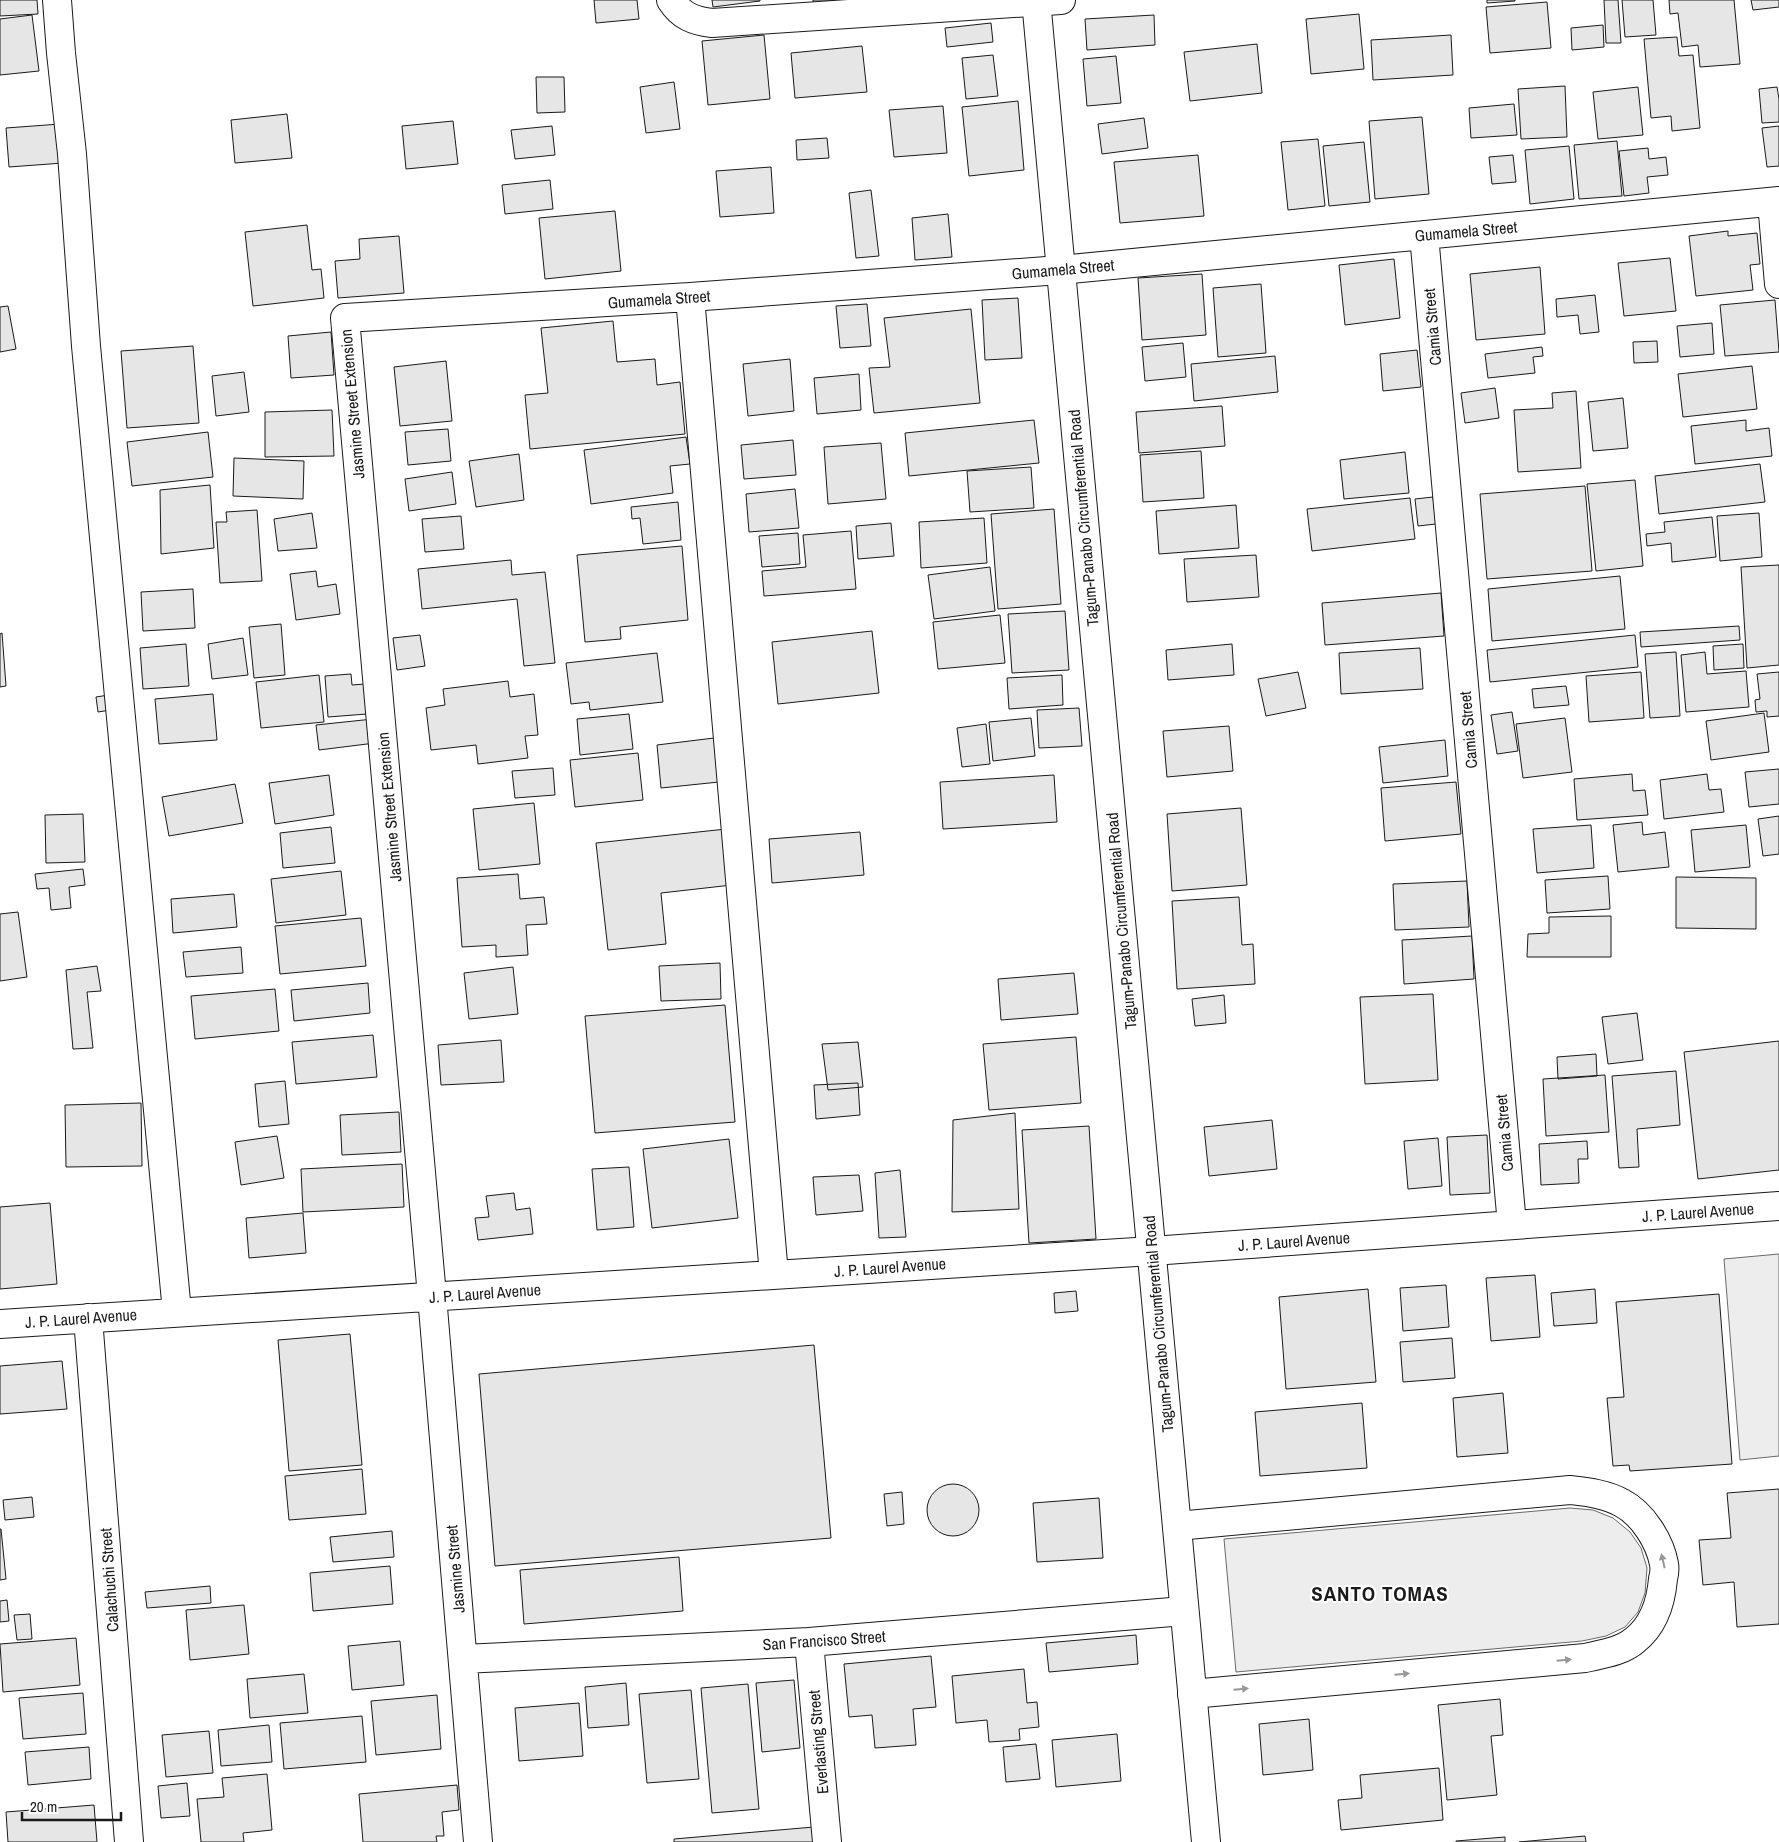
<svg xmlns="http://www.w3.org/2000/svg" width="1779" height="1842" font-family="'Archivo Narrow',sans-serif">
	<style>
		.built { fill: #ededed; stroke: #6a6a6a }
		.building { fill: #e6e6e6; stroke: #1a1a1a }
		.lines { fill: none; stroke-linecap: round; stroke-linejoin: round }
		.minor-casing { stroke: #1a1a1a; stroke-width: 30 }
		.major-casing { stroke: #1a1a1a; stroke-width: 30 }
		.minor { stroke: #fff; stroke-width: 28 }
		.major { stroke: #fff; stroke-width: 28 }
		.oneway { fill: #989898 }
		.labels { text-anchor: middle; stroke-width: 4; stroke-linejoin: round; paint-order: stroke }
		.street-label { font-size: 16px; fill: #1a1a1a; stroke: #fff }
		.district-label { font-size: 21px; font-weight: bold; letter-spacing: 1px; fill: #1a1a1a; stroke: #fff }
	</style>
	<rect width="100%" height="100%" fill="#fff"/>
	<path class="built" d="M1779 1254V1456L1740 1460 1724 1259Z
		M1570 1508 1593 1510 1613 1518 1630 1532 1641 1548 1647 1568 1645 1593 1638 1612 1625 1627 1606 1636 1582 1641 1236 1672 1224 1539Z"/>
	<path class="building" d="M0 0H37L38 14 0 16Z
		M594 0H637L639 19 596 23Z
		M712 0H760V1L713 7Z
		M813 0H870L814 7Z
		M1487 0H1515V1L1487 3Z
		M1604 0H1618L1621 43H1606Z
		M1622 0H1653L1656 35 1625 37Z
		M1669 0H1734L1740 64 1700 67 1698 45 1682 47 1678 13 1670 14Z
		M1751 0H1779V7L1753 10Z
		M1547 2 1551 48 1490 53 1486 7Z
		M1359 14 1364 69 1311 74 1306 19Z
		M32 15 39 71 0 75V19Z
		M1154 15 1155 45 1087 50 1085 19Z
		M991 23 993 42 947 47 945 28Z
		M1603 25 1604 47 1572 50 1571 28Z
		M764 35 770 99 708 105 702 41Z
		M1451 35 1453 75 1373 80 1371 40Z
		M1677 37 1679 56 1693 55 1700 128 1672 131 1671 116 1651 118 1644 39Z
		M1257 44 1262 93 1190 101 1184 52Z
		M862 46 867 92 795 98 791 53Z
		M993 55 998 96 966 99 962 58Z
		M1116 56 1121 103 1087 106 1083 59Z
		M536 77H564L565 112 537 113Z
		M674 82 680 129 646 133 640 87Z
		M1565 86 1567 137 1521 139 1518 89Z
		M1638 87 1643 135 1598 139 1593 92Z
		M1777 87 1779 99V122L1762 123 1759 89Z
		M1018 101 1024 170 969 176 962 107Z
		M1514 104 1517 135 1471 138 1469 108Z
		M943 106 947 153 894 157 889 110Z
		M287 114 292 158 235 163 231 120Z
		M1422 117 1429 194 1375 199 1369 121Z
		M1144 118 1148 148 1102 154 1098 124Z
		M453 121 458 164 406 169 402 126Z
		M60 124 63 163 9 167 6 128Z
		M552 126 555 155 515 159 511 130Z
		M1779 126V166L1767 167 1762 128Z
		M827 138 829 158 797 160 796 140Z
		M1318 139 1325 206 1288 210 1281 142Z
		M1617 141 1622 196 1579 199 1574 145Z
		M1364 142 1370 202 1329 206 1323 146Z
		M1569 146 1574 199 1530 204 1525 150Z
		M1648 148 1649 159 1666 157 1668 175 1647 177 1649 193 1624 196 1619 151Z
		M1198 155 1204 216 1120 223 1114 162Z
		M1513 155 1516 182 1492 184 1489 157Z
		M771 167 774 213 720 217 716 171Z
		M550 180 553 209 505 214 502 185Z
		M871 190 879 256 856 258 849 193Z
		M615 211 621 271 545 279 539 218Z
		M948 214 952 257 915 260 912 218Z
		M307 225 312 270 321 269 324 298 253 306 245 232Z
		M1728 231V236L1757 233 1760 264 1750 265 1753 290 1696 296 1689 236Z
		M399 236 404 293 338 298 335 261 360 259 359 239Z
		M1670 258 1676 311 1624 316 1618 263Z
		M1394 259 1400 318 1345 325 1339 265Z
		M1540 267 1545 334 1476 340 1470 274Z
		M1202 274 1206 335 1142 340 1138 278Z
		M1261 284 1266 353 1218 357 1213 288Z
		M1595 295 1599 332 1580 334 1578 315 1557 317 1556 299Z
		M1018 298 1022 358 985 360 982 300Z
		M1775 300 1779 352 1725 356 1720 305Z
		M867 304 871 346 840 348 836 306Z
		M8 306 16 349 0 352V307Z
		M971 309 980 403 874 413 869 368 890 367 884 318Z
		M613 321 617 362 655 359 657 385 680 382 685 434 530 449 525 395 548 393 541 328Z
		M1712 323 1714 354 1680 357 1677 326Z
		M331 332 334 375 291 378 288 336Z
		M1657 341 1658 362 1634 363 1633 342Z
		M1183 343 1186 377 1145 381 1142 347Z
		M193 346 199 423 127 428 121 351Z
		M1542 347 1543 356 1533 357 1535 373 1488 378 1485 354Z
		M1417 350 1421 387 1383 391 1380 354Z
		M1275 356 1278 392 1194 401 1191 364Z
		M790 359 794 411 748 416 743 364Z
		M446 361 452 421 400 426 394 367Z
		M1752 366 1757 409 1683 417 1678 374Z
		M244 372 249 412 216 416 212 376Z
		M859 374 861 410 817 414 814 378Z
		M1495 388 1499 418 1465 423 1461 393Z
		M1576 391 1581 468 1518 472 1514 410 1553 408 1552 393Z
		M1623 398 1628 448 1593 451 1588 402Z
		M1222 406 1225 446 1139 453 1136 412Z
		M332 410 334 456 265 457V412Z
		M1034 420 1039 463 909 476 905 433Z
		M1746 420V431L1769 428 1772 456 1695 464 1691 426Z
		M448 429 451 461 408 465 405 432Z
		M208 432 213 477 132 486 127 442Z
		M686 437 690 464 670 466 673 493 591 504 584 450Z
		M793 440 796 475 744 479 741 445Z
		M881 443 886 499 828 504 824 447Z
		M1201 451 1204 498 1143 502 1140 455Z
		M1405 452 1409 493 1344 499 1340 460Z
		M519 454 524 500 476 507 469 461Z
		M234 458 304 461 303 499 233 496Z
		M1760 464 1765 502 1659 514 1655 476Z
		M1031 467 1034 508 970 512 967 471Z
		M452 472 456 504 409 511 405 479Z
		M1635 480 1643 566 1596 571 1587 484Z
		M210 485 214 548 161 554 160 490Z
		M1585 486 1592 571 1487 579 1480 494Z
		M795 489 799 528 749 532 746 494Z
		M1433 497 1436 524 1418 526 1415 499Z
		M1410 498 1415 539 1312 551 1307 509Z
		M678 502 681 540 643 544 640 518 632 519 631 507Z
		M1236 505 1239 548 1159 554 1156 511Z
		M1054 509 1061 604 998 609 991 514Z
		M257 510 262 581 220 583 216 522H227L226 512Z
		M312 513 317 548 278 551 274 519Z
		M1759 513 1762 557 1720 561 1717 516Z
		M461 516 464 549 425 552 422 519Z
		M1712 517 1716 557 1672 562 1671 543 1647 546 1646 534 1665 532 1664 522Z
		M984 518 987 563 921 568 919 522Z
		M891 523 894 556 858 559 856 526Z
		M851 531 856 589 764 596 762 571 806 567 803 535Z
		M798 533 800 564 762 567 759 536Z
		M682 546 688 620 620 627 621 639 585 642 577 555Z
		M1256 555 1259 597 1187 602 1184 559Z
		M511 560 512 575 545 572 555 663 524 666 517 599 422 609 418 569Z
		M1779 565V665L1747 668 1741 567Z
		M990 567 995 611 934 619 928 575Z
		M316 571 318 587 336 584 340 614 296 620 290 574Z
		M1620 576 1625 629 1492 641 1488 589Z
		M193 589 195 628 143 631 141 592Z
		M1441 593 1444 636 1325 645 1322 603Z
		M1065 611 1069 670 1012 673 1008 614Z
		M1000 615 1005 663 938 669 933 622Z
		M281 624 285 675 254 678 249 627Z
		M1739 626 1740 640 1641 647 1640 632Z
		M872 631 879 693 778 704 772 642Z
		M2 633 6 686 0 687V634Z
		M420 635 425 666 397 670 393 638Z
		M1635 635 1638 667 1490 682 1487 650Z
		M243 638 248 675 212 679 208 644Z
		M186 644 189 686 143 689 140 648Z
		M1232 644 1234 675 1168 680 1166 650Z
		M1743 644 1744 668 1714 670 1713 646Z
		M1420 648 1423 689 1341 694 1339 653Z
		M1676 652 1680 716 1650 718 1645 654Z
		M1705 652 1707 674 1746 671 1749 707 1686 712 1681 655Z
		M657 653 663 702 590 710 589 702 571 704 566 663Z
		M1298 672 1306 708 1266 716 1258 679Z
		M1641 672 1644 718 1589 722 1586 676Z
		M1779 672V716L1767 717V711L1756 712 1755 700 1760 699 1757 674Z
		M351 674 352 685 365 684 367 714 328 717 325 676Z
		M319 675 324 722 261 728 256 682Z
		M1062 675 1063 705 1009 709 1007 678Z
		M508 681 510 697 534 694 538 735 525 736 528 758 478 764 476 745 431 750 426 708 445 705 443 689Z
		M1566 686 1569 705 1534 708 1532 689Z
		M115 694 117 709 98 712 96 697Z
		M213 694 217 740 159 744 155 699Z
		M1079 708 1082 746 1039 748 1037 710Z
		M1512 712 1518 751 1497 754 1491 715Z
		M1764 713 1769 752 1711 760 1706 721Z
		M629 714 633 749 580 755 577 719Z
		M1031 718 1035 756 993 761 989 722Z
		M1565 718 1572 772 1523 778 1516 724Z
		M373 719 375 743 319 750 316 725Z
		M986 724 990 764 962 767 957 728Z
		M1229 726 1233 771 1167 777 1163 731Z
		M714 738 719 782 661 788 657 745Z
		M1445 740 1448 776 1383 783 1379 747Z
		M638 753 643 800 575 807 570 760Z
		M553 768 555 795 515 798 512 771Z
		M1779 769V804L1749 807 1745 772Z
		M1632 774 1633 791 1645 790 1648 815 1577 820 1574 779Z
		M1707 774 1709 790 1721 789 1724 812 1664 819 1660 780Z
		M329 775 334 815 275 824 269 783Z
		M1054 775 1057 822 943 829 940 782Z
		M1456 782 1461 834 1385 841 1381 788Z
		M235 784 243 823 169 836 162 797Z
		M534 803 540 864 479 870 473 809Z
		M1241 808 1247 885 1172 891 1167 814Z
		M83 814 85 862 46 863 45 815Z
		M1779 816V854L1763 856 1758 819Z
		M1642 822 1643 835 1665 832 1669 867 1618 872 1613 825Z
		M1591 825 1594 868 1537 873 1533 829Z
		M1746 825 1750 867 1695 872 1691 830Z
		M331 827 335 863 283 868 280 833Z
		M726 829 732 885 661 893 666 944 608 950 596 843Z
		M860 832 864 875 772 883 769 839Z
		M83 869 85 885 69 887 71 908 51 910 49 888 37 889 35 874Z
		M341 871 346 915 276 923 271 879Z
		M518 874 520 899 544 897 547 924 526 925 528 955 496 957V945L462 947 457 878Z
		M1608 876 1610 909 1547 913 1545 880Z
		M1676 877 1756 878V929L1676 928Z
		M1467 881 1469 927 1395 930 1393 884Z
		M234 894 237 927 173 933 171 899Z
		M1239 897 1242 945 1253 944 1255 984 1177 989 1172 901Z
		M18 912 27 977 0 981V914Z
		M1611 916V957H1527L1528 934 1549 933V917Z
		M361 918 366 966 280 974 275 926Z
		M1472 936 1474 979 1404 984 1402 940Z
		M241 947 243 973 186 977 183 952Z
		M720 963 721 999 661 1001 659 966Z
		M97 966 101 991 87 992 93 1048 73 1049 66 970Z
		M513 967 518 1014 469 1019 464 973Z
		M1074 973 1078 1014 1001 1020 998 979Z
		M368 983 370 1013 294 1021 291 990Z
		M275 989 279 1031 195 1039 191 996Z
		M1433 994 1438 1080 1365 1084 1360 997Z
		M1224 995 1226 1023 1195 1026 1192 999Z
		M725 1005 735 1122 595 1133 585 1016Z
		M1637 1013 1643 1060 1608 1064 1602 1017Z
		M373 1035 377 1077 296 1084 292 1042Z
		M1076 1037 1081 1103 989 1110 983 1044Z
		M501 1040 504 1082 441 1085 438 1045Z
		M1779 1041V1170L1698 1179 1684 1052Z
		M858 1042 863 1087 828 1090 822 1044Z
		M1596 1054 1597 1076 1558 1079 1557 1057Z
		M1676 1071 1680 1125 1637 1129 1639 1167 1619 1168 1612 1076Z
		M1605 1075 1609 1132 1546 1136 1543 1079Z
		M285 1081 289 1124 259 1127 255 1084Z
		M858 1083 860 1115 816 1119 814 1085Z
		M141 1103 142 1166 66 1167 65 1105Z
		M399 1112 401 1152 342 1155 340 1115Z
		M1015 1113 1019 1209 952 1212 953 1120Z
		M1272 1120 1277 1169 1209 1176 1204 1127Z
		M1089 1126 1096 1239 1029 1243 1022 1130Z
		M1487 1135 1490 1193 1450 1195 1447 1137Z
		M277 1136 284 1178 241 1185 235 1142Z
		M1438 1138 1442 1186 1408 1189 1404 1141Z
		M729 1139 738 1218 652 1228 643 1149Z
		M1587 1141 1588 1159H1578L1579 1183 1541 1185 1539 1144Z
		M402 1164 404 1207 303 1212 301 1169Z
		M629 1167 634 1227 597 1230 592 1169Z
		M900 1170 906 1237 879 1238 875 1173Z
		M859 1175 863 1211 816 1215 813 1177Z
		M514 1193 516 1210 530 1208 533 1234 478 1240 475 1218 489 1217 486 1196Z
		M50 1203 57 1284 0 1289V1207Z
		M303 1213 306 1253 249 1258 246 1218Z
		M1535 1275 1540 1337 1491 1341 1486 1278Z
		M1446 1285 1449 1327 1403 1331 1400 1288Z
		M1368 1289 1376 1382 1286 1389 1279 1297Z
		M1595 1289 1597 1323 1554 1326 1551 1293Z
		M1076 1291 1078 1311 1055 1313 1054 1293Z
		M1719 1294 1732 1464 1630 1471 1629 1465 1613 1466 1607 1398 1624 1397 1616 1302Z
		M350 1334 362 1465 289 1471 278 1340Z
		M1452 1338 1455 1378 1403 1382 1400 1342Z
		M814 1345 831 1538 495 1566 479 1374Z
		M62 1361 67 1409 0 1414V1366Z
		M1503 1393 1508 1453 1457 1457 1453 1398Z
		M1362 1403 1367 1468 1260 1476 1255 1412Z
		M362 1469 366 1514 289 1520 285 1476Z
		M927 1510a26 26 0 1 1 52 0a26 26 0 1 1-52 0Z
		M1779 1489V1624L1737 1627 1734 1582 1703 1585 1699 1540 1731 1538 1727 1493Z
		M902 1492 904 1524 887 1526 884 1494Z
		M32 1497 34 1517 5 1520 3 1500Z
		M1099 1498 1103 1558 1037 1562 1033 1503Z
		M0 1529H1L6 1579 0 1580Z
		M392 1531 394 1557 333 1562 330 1537Z
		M679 1557 683 1611 524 1624 520 1570Z
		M390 1566 393 1604 313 1611 310 1573Z
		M210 1586 211 1603 147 1608 145 1592Z
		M7 1600 9 1621 0 1622V1601Z
		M244 1605 249 1654 190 1660 186 1610Z
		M30 1614 32 1639 17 1640 14 1615Z
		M1136 1635 1138 1664 1049 1672 1046 1643Z
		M76 1638 80 1685 3 1692 0 1644Z
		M400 1641 404 1685 352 1690 348 1646Z
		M931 1656 936 1707 913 1709 916 1745 875 1748 872 1715 849 1717 844 1664Z
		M1024 1669 1027 1703 1037 1702 1039 1727 1019 1729 1020 1740 989 1742 987 1720 956 1723 952 1676Z
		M304 1674 308 1713 250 1718 247 1679Z
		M794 1680 800 1748 762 1752 756 1683Z
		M626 1683 629 1725 588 1728 585 1687Z
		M748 1684 759 1809 712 1813 701 1688Z
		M691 1690 699 1779 647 1783 639 1694Z
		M83 1693 86 1734 23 1739 19 1698Z
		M437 1695 441 1749 376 1755 371 1701Z
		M1500 1699 1503 1735 1491 1736 1497 1795 1447 1800 1438 1705Z
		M579 1703 583 1756 519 1761 515 1708Z
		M362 1716 366 1762 284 1769 280 1723Z
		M1309 1719 1313 1770 1263 1775 1259 1724Z
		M269 1725 272 1762 221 1766 218 1730Z
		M209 1731 213 1773 166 1777 162 1735Z
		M1117 1734 1121 1781 1056 1787 1052 1740Z
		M1036 1744 1040 1779 1006 1782 1003 1747Z
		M89 1747 91 1779 28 1785 25 1752Z
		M1439 1768 1443 1820 1341 1830 1338 1800 1362 1798 1360 1775Z
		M267 1774 272 1830 243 1833 244 1842H201L197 1799 224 1797 222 1778Z
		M187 1783 190 1816 161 1818 158 1786Z
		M457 1785 459 1810 442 1812 444 1836H436L437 1842H363L359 1794Z
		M94 1805 97 1842H8L6 1812Z
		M814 1827 816 1842H674V1839Z
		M1585 1836 1586 1842H1519Z
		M1505 1837V1842H1456V1841Z"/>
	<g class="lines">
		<g class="minor-casing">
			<path id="minor" d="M57 0 61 53 72 154 86 346 177 1312
				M671 0C681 16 694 21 712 23L1061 0
				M1772 202 1779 284
				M1424 235 1512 1225
				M690 297 774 1275
				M88 1318 129 1842
				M0 1324 1152 1251 1779 1206
				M1177 1526 1570 1490C1587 1492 1606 1494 1622 1503 1643 1514 1660 1542 1664 1564 1665 1569 1664 1575 1663 1579 1661 1602 1654 1625 1635 1640 1621 1652 1602 1654 1585 1658L1192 1694
				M809 1642 827 1842
				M463 1659 809 1642 1184 1611
				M478 1842 432 1296 345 318 690 297 1060 270 1779 201"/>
		</g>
		<g class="major-casing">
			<path id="major" d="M1036 0 1206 1842"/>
		</g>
		<use href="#minor" class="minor"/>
		<use href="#major" class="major"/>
	</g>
	<defs><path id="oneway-solid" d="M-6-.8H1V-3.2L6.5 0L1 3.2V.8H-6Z" transform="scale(1.25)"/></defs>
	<g class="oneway">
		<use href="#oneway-solid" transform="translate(1663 1561) rotate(-103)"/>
		<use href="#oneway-solid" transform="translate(1564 1660) rotate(-5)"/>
		<use href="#oneway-solid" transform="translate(1402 1674) rotate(-5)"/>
		<use href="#oneway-solid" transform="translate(1241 1689) rotate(-5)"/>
	</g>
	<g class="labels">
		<g class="street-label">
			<text transform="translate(1466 231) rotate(-5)" y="6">Gumamela Street</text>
			<text transform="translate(1063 269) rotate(-5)" y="6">Gumamela Street</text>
			<text transform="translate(659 299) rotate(-4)" y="6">Gumamela Street</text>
			<text transform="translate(1432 327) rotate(-95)" y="6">Camia Street</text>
			<text transform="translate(352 404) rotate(-95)" y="6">Jasmine Street Extension</text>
			<text transform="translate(1083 518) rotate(-95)" y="6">Tagum-Panabo Circumferential Road</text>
			<text transform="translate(1468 730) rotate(-95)" y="6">Camia Street</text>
			<text transform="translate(389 807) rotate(-95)" y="6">Jasmine Street Extension</text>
			<text transform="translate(1121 921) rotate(-95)" y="6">Tagum-Panabo Circumferential Road</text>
			<text transform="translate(1504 1133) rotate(-95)" y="6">Camia Street</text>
			<text transform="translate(1698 1212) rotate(-4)" y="6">J. P. Laurel Avenue</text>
			<text transform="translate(1294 1241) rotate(-4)" y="6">J. P. Laurel Avenue</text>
			<text transform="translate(890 1267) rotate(-4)" y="6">J. P. Laurel Avenue</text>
			<text transform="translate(485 1293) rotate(-4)" y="6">J. P. Laurel Avenue</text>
			<text transform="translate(81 1318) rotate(-4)" y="6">J. P. Laurel Avenue</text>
			<text transform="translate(1158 1324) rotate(-95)" y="6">Tagum-Panabo Circumferential Road</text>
			<text transform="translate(455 1569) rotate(-95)" y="6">Jasmine Street</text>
			<text transform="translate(109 1580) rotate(-94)" y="6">Calachuchi Street</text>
			<text transform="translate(824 1640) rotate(-4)" y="6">San Francisco Street</text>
			<text transform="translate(818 1742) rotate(-95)" y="6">Everlasting Street</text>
		</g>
		<g class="district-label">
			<text x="1380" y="1601">SANTO TOMAS</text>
		</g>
	</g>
	<path d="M22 1812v8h99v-8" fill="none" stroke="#1a1a1a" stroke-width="2.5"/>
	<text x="30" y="1812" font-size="15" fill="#1a1a1a" stroke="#ffffff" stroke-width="4" paint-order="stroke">20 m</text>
</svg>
